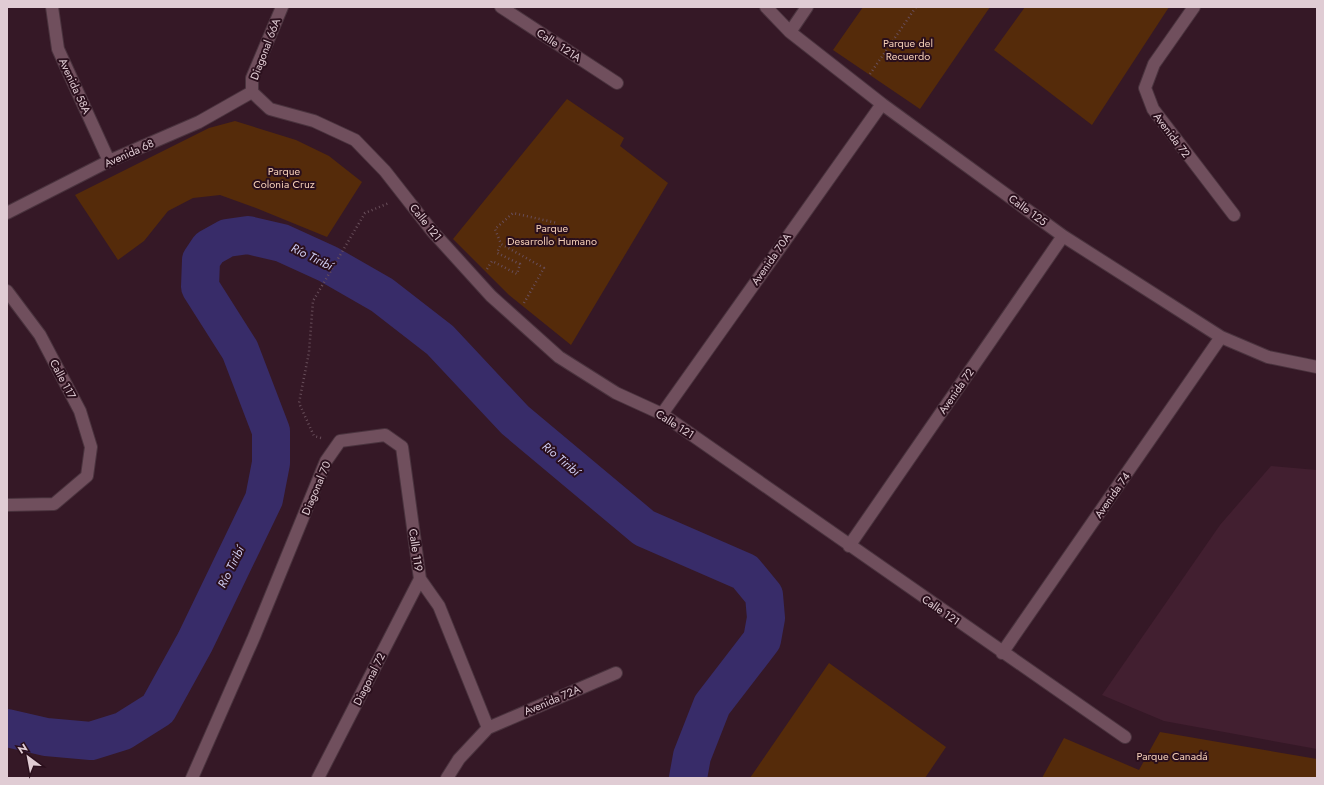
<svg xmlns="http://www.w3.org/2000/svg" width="1324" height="785" font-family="Jost,sans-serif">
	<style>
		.built { fill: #421f30 }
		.green { fill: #552b0a }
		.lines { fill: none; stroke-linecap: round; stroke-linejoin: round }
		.river { stroke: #382c69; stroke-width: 38 }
		.minor-casing { stroke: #4a333e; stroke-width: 14 }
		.path { stroke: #684e5a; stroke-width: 2.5; stroke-dasharray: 1 3; stroke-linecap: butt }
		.minor { stroke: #704f5d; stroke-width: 12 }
		.labels { text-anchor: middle; stroke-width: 4; stroke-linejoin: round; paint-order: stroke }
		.park-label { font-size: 11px; fill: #f2cdb6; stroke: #2a0f1c }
		.street-label { font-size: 11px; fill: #e0ccd4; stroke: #2a0f1c }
		.water-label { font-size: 12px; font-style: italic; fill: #d1cff5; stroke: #2a0f1c }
	</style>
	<rect width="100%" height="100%" fill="#351826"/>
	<path class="built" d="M1271 466 1317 470V749L1164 721 1102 695 1220 525Z"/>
	<path class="green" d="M863 7H990L920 109 833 50Z
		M1025 7H1169L1092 125 994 50Z
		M567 99 624 138 620 146 668 183 571 345 509 295 453 239Z
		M235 121 296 140 329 156 362 182 327 237 256 208 220 195 193 198 168 211 144 241 118 260 75 195 209 128Z
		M829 663 946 747 925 778H750Z
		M1160 732 1317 759V778H1042L1064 738 1139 770Z"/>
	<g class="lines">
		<path class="river" d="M7 728 46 737 91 741 123 731 158 709 195 642 264 499 271 463V431L240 350 200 287 201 260 209 248 227 238 248 235 282 243 328 264 382 295 440 340 515 420 644 528 745 572 764 595 766 618 762 640 712 705 692 756 688 778"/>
		<g class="minor-casing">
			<path id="minor" d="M52 7 58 49 109 161
				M501 7 617 83
				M766 7 790 32 882 104 1063 236 1221 337 1268 357 1317 367
				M1194 7 1154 64 1145 88 1153 109 1234 215
				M790 32 807 7
				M252 92 270 109 314 121 355 140 385 171 432 231 491 296 559 357 616 393 662 414 1125 737
				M252 92V78L282 7
				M7 213 109 161 199 122 252 92
				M7 291 40 335 80 411 91 447 87 476 54 504 7 505
				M662 414 882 104
				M849 546 1063 236
				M1002 653 1221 337
				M192 778 254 637 326 461 340 441 385 435 402 447 420 579 439 606 488 728
				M318 778 420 579
				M447 778 459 759 488 728 616 673"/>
		</g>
		<path class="path" d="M870 74 916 7
			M487 269 492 261 517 274 520 264 497 253 501 244
			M524 303 544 268 501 244 495 229 513 213 557 223
			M321 438 314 436 299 403 309 352 313 301 365 213 389 203"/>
		<use href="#minor" class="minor"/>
	</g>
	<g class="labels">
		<g class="park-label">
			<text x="908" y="47">Parque del<tspan x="908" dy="13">Recuerdo</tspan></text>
			<text x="284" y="175">Parque<tspan x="284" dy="13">Colonia Cruz</tspan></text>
			<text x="552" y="232">Parque<tspan x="552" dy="13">Desarrollo Humano</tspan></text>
			<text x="1172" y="760">Parque Canadá</text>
		</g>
		<g class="street-label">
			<text transform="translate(559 45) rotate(33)" y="4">Calle 121A</text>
			<text transform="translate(265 49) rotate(-69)" y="4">Diagonal 66A</text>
			<text transform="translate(75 86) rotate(65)" y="4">Avenida 58A</text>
			<text transform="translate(1172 135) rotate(53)" y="4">Avenida 72</text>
			<text transform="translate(129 153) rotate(-24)" y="4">Avenida 68</text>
			<text transform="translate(1028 210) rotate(36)" y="4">Calle 125</text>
			<text transform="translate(426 222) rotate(51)" y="4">Calle 121</text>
			<text transform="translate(771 259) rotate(-55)" y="4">Avenida 70A</text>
			<text transform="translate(63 379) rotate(62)" y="4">Calle 117</text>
			<text transform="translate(956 391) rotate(-55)" y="4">Avenida 72</text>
			<text transform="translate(675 424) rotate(33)" y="4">Calle 121</text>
			<text transform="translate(316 488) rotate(-67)" y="4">Diagonal 70</text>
			<text transform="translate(1112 495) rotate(-55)" y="4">Avenida 74</text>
			<text transform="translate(416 550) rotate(82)" y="4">Calle 119</text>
			<text transform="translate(941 610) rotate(35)" y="4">Calle 121</text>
			<text transform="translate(369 679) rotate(-63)" y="4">Diagonal 72</text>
			<text transform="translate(552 700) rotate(-23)" y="4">Avenida 72A</text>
		</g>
		<g class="water-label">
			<text transform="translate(312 257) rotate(26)" y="4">Río Tiribí</text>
			<text transform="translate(561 459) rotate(40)" y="4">Río Tiribí</text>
			<text transform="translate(231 567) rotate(-64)" y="4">Río Tiribí</text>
		</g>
	</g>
	<rect width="1324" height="785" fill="none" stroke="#e0ccd4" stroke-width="16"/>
	<g transform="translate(28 757) rotate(328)" stroke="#2a0f1c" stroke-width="3" paint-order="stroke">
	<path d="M0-3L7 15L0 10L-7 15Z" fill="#e0ccd4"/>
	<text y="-6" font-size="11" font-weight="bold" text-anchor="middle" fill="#e0ccd4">N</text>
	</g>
</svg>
